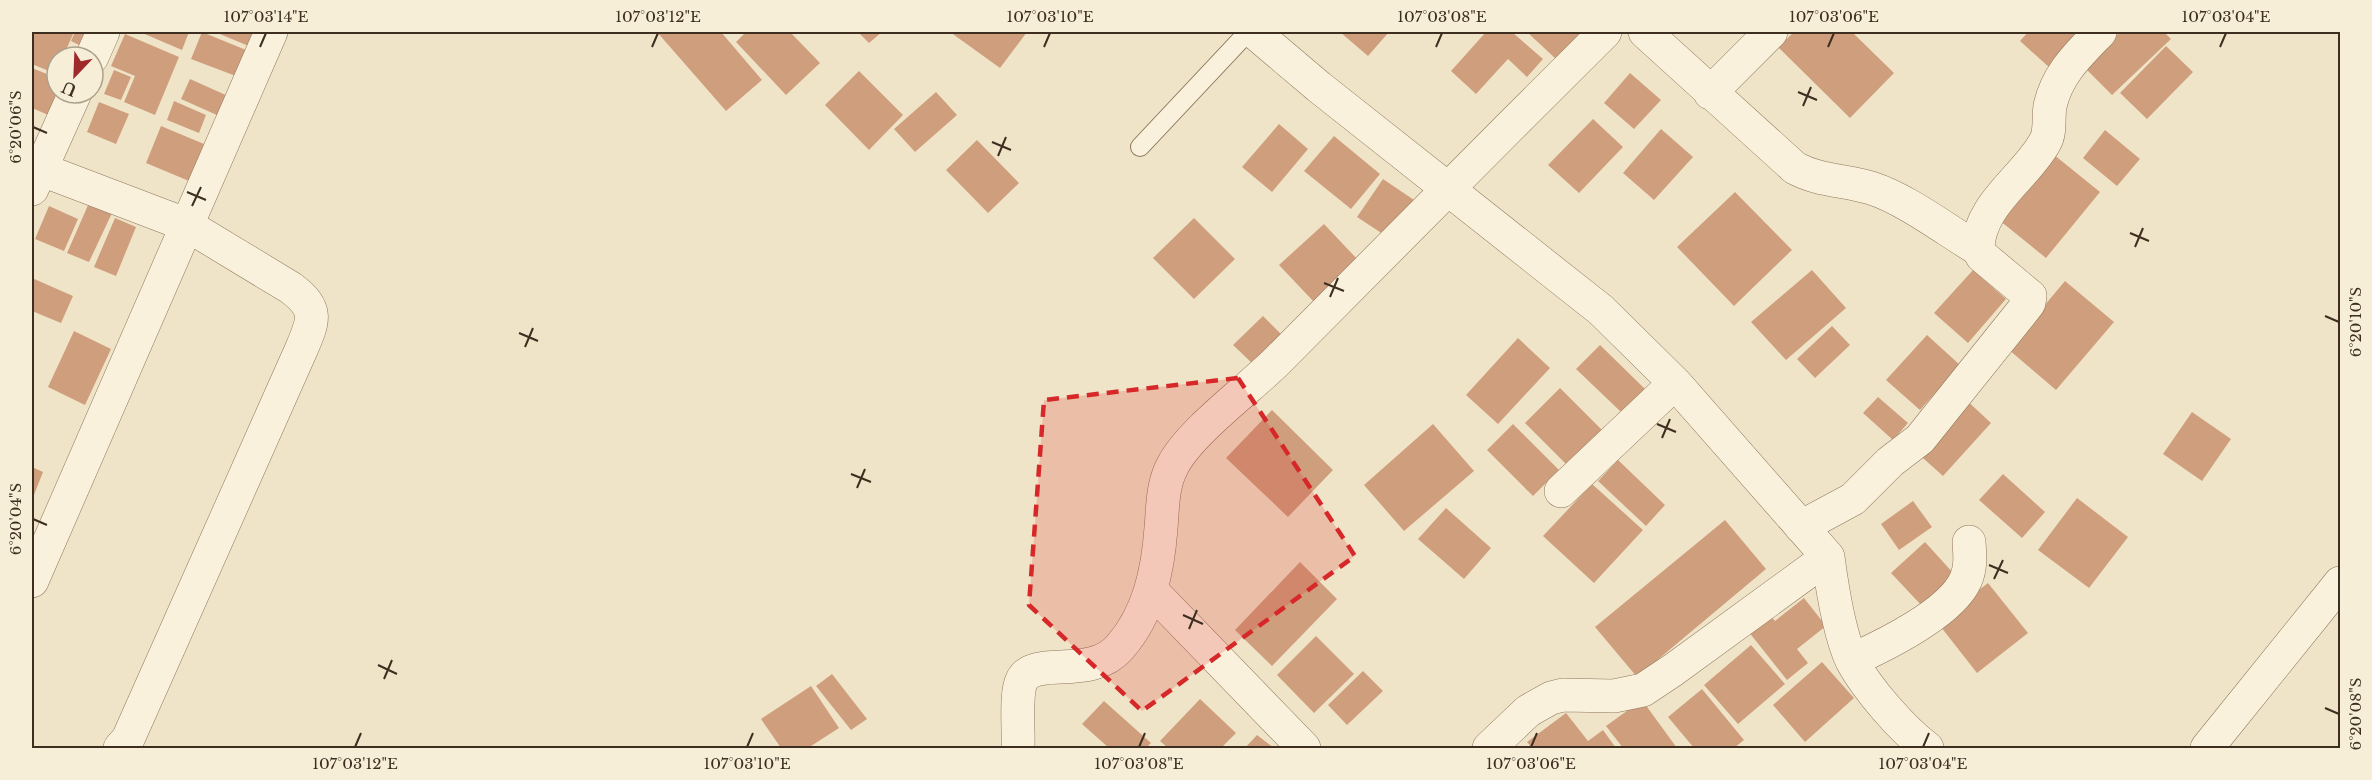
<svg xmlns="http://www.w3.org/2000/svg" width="2372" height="780" font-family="'Libre Baskerville',serif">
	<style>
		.building { fill: #cf9f7d }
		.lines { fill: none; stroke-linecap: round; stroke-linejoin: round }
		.service-casing { stroke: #8d765c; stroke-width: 20 }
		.minor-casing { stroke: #8d765c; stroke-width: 34 }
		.service { stroke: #faf1dc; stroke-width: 18 }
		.minor { stroke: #faf1dc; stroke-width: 33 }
		.marked { fill: #d62828; fill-opacity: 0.2; stroke: #d62828; stroke-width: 4.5; stroke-dasharray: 12 8; stroke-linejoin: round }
		.ticks { fill: none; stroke: #3d2e20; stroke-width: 2 }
		.neatline { fill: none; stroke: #3d2e20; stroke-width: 2 }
		.ticks-label { font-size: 15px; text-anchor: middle; fill: #3d2e20 }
	</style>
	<rect width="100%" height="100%" fill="#f0e4c8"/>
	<path class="building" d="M32 32H74L63 57H57L56 74 32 64Z
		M75 32H89L83 47 71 41Z
		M140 32H189L182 50Z
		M202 32 251 52 241 78 191 59Z
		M215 32H257L251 47Z
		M657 32H721L762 80 726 111Z
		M746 32H790L820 63 786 95 736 42Z
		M858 32H882L869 43Z
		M950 32H1027L1000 68Z
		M1340 32H1389L1368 56Z
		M1486 32H1512L1543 59 1527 77 1508 59 1476 94 1451 71Z
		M1527 32H1582L1556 59Z
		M1794 32H1852L1894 73 1850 118 1778 47Z
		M2028 32H2081L2051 69 2020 41Z
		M2120 32H2164L2171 39 2112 95 2083 66Z
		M125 34 179 57 155 115 124 102 135 76 111 66Z
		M2166 46 2193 72 2147 119 2120 93Z
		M32 68 57 78 53 117 32 108Z
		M114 70 131 77 121 100 104 94Z
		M859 71 903 115 869 150 825 105Z
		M1630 73 1661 100 1634 129 1604 103Z
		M190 79 228 96 219 116 181 99Z
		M936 92 957 115 915 152 894 129Z
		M174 101 206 115 199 133 167 120Z
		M99 102 129 114 116 144 87 132Z
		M1593 119 1623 147 1579 193 1548 165Z
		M1279 124 1308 149 1272 192 1242 167Z
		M161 126 204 144 189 181 146 163Z
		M1661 129 1693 157 1654 200 1623 173Z
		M2105 130 2140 159 2117 186 2083 158Z
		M1334 136 1380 174 1351 209 1304 171Z
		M977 140 1019 183 988 213 946 170Z
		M2053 154 2100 192 2046 258 1999 220Z
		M1383 179 1417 202 1392 240 1357 217Z
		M1735 192 1792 250 1734 306 1677 247Z
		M89 203 112 213 89 262 67 253Z
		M49 206 78 219 64 251 35 239Z
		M115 218 136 227 116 276 94 267Z
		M1194 218 1235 259 1194 299 1153 258Z
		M1324 224 1359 261 1314 302 1279 265Z
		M1812 270 1846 308 1786 360 1751 322Z
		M1973 270 2006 299 1968 343 1934 313Z
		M32 278 73 296 61 323 32 311Z
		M2065 281 2114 322 2056 390 2008 349Z
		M1263 316 1285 338 1256 367 1233 345Z
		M1832 326 1850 345 1815 378 1797 359Z
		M74 331 111 349 85 405 48 387Z
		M1927 335 1960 365 1920 410 1886 380Z
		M1518 338 1550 368 1498 424 1466 395Z
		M1600 345 1645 389 1621 412 1576 369Z
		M1560 388 1607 435 1572 470 1525 423Z
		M1878 397 1908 423 1893 440 1863 413Z
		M1963 397 1991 423 1943 476 1914 450Z
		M1272 410 1333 470 1288 517 1226 458Z
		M2192 412 2231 439 2202 481 2163 454Z
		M1433 424 1474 471 1404 531 1364 485Z
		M1513 424 1559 470 1533 496 1487 450Z
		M1618 460 1665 505 1646 526 1598 481Z
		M32 467 43 472 32 500Z
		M2003 474 2045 512 2022 538 1979 500Z
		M1592 484 1643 530 1594 583 1543 536Z
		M2077 498 2128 537 2089 588 2038 550Z
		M1913 501 1932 527 1899 550 1881 524Z
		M1446 508 1491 548 1464 579 1418 539Z
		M1725 520 1766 569 1637 677 1595 627Z
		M1925 542 1955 575 1922 606 1891 573Z
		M1300 562 1337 599 1272 666 1235 630Z
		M1988 583 2028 633 1977 673 1937 622Z
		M1804 598 1826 626 1797 649 1808 663 1787 680 1748 631 1769 614 1775 621Z
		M1316 636 1354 674 1314 713 1277 675Z
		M1751 645 1785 684 1738 724 1704 685Z
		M1822 662 1854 698 1805 742 1773 705Z
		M1363 671 1383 691 1347 725 1328 705Z
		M832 674 867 719 851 730 816 686Z
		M811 686 839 728 808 748H781L761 719Z
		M1702 689 1744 740 1734 748H1694L1668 717Z
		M1200 699 1236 733 1221 748H1168L1160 741Z
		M1642 700 1677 748H1623L1606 726Z
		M1104 701 1151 743 1146 748H1109L1082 724Z
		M1566 713 1588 741 1603 730 1616 748H1532L1527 742Z
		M1257 735 1274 748H1245Z"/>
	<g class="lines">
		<g class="service-casing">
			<path id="service" d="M1140 147 1248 32"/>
		</g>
		<g class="minor-casing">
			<path id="minor" d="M1254 32 1319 87 1601 310 1675 383 1828 557C1832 587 1839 634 1852 661 1867 689 1902 729 1927 748
				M1645 32 1795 168C1819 181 1845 180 1871 188 1906 199 1946 230 1978 249L1982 256 2030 296 2029 303 1920 439 1890 462 1853 499 1801 527
				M92 57 103 32
				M1710 93 1771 32
				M32 166 187 225 291 288C319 309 314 320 301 350L128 739 120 748
				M32 189 75 93
				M1978 249C1978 205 2027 176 2045 142 2051 132 2048 118 2050 106 2057 74 2078 55 2100 32
				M1561 491 1675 383
				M32 581 271 32
				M1151 590 1304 748
				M1852 660C1883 646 1952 613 1966 579 1971 567 1970 556 1969 542
				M1018 748C1019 732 1015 693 1022 680 1035 655 1091 681 1120 647 1149 614 1158 570 1161 528 1163 506 1162 485 1173 465 1190 432 1249 389 1277 361 1386 251 1495 141 1605 32
				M1489 748 1528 711 1551 698 1563 695 1614 696 1643 690 1673 670 1828 557
				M2207 748 2340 583"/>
		</g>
		<use href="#service" class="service"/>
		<use href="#minor" class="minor"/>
	</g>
	<path class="marked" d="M1238 378 1355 556 1142 711 1029 605 1044 400Z"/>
	<path class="ticks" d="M260 47 266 33M652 47 658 33M1044 47 1050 33M1436 47 1442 33M1828 47 1834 33M2220 47 2226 33M1798 92 1817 100M1803 106 1811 87M33 127 47 133M992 142 1011 150M998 156 1006 137M187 192 206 200M192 206 201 187M2130 233 2149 241M2135 247 2143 228M1324 283 1344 291M1330 297 1338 278M2325 316 2339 322M519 333 538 341M525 347 533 328M1657 424 1676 432M1662 438 1670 419M851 474 871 482M857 488 865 469M33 519 47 525M1989 565 2008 573M1994 579 2003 560M1183 615 1203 624M1189 629 1197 610M378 665 397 674M384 679 392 660M2325 708 2339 714M355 747 361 733M747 747 753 733M1139 747 1145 733M1531 747 1537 733M1923 747 1929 733"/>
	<rect width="2372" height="780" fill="none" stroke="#f7eed8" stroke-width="66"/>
	<g transform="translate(75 75) rotate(203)"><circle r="28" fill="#f7eed8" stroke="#ada18e" stroke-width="1.5"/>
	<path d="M0-4.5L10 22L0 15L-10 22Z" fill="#9e2a2b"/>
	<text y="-9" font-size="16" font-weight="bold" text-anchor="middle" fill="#3d2e20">U</text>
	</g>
	<rect x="33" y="33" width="2306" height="714" class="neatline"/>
	<g class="ticks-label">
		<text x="266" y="22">107°03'14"E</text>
		<text x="658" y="22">107°03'12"E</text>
		<text x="1050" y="22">107°03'10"E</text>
		<text x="1442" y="22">107°03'08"E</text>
		<text x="1834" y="22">107°03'06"E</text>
		<text x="2226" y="22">107°03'04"E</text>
		<text transform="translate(16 127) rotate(-90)" y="5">6°20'06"S</text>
		<text transform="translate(2356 322) rotate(-90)" y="5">6°20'10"S</text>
		<text transform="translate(16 519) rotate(-90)" y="5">6°20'04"S</text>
		<text transform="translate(2356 714) rotate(-90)" y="5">6°20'08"S</text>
		<text x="355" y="769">107°03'12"E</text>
		<text x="747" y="769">107°03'10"E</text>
		<text x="1139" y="769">107°03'08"E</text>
		<text x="1531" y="769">107°03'06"E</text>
		<text x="1923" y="769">107°03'04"E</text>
	</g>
</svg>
